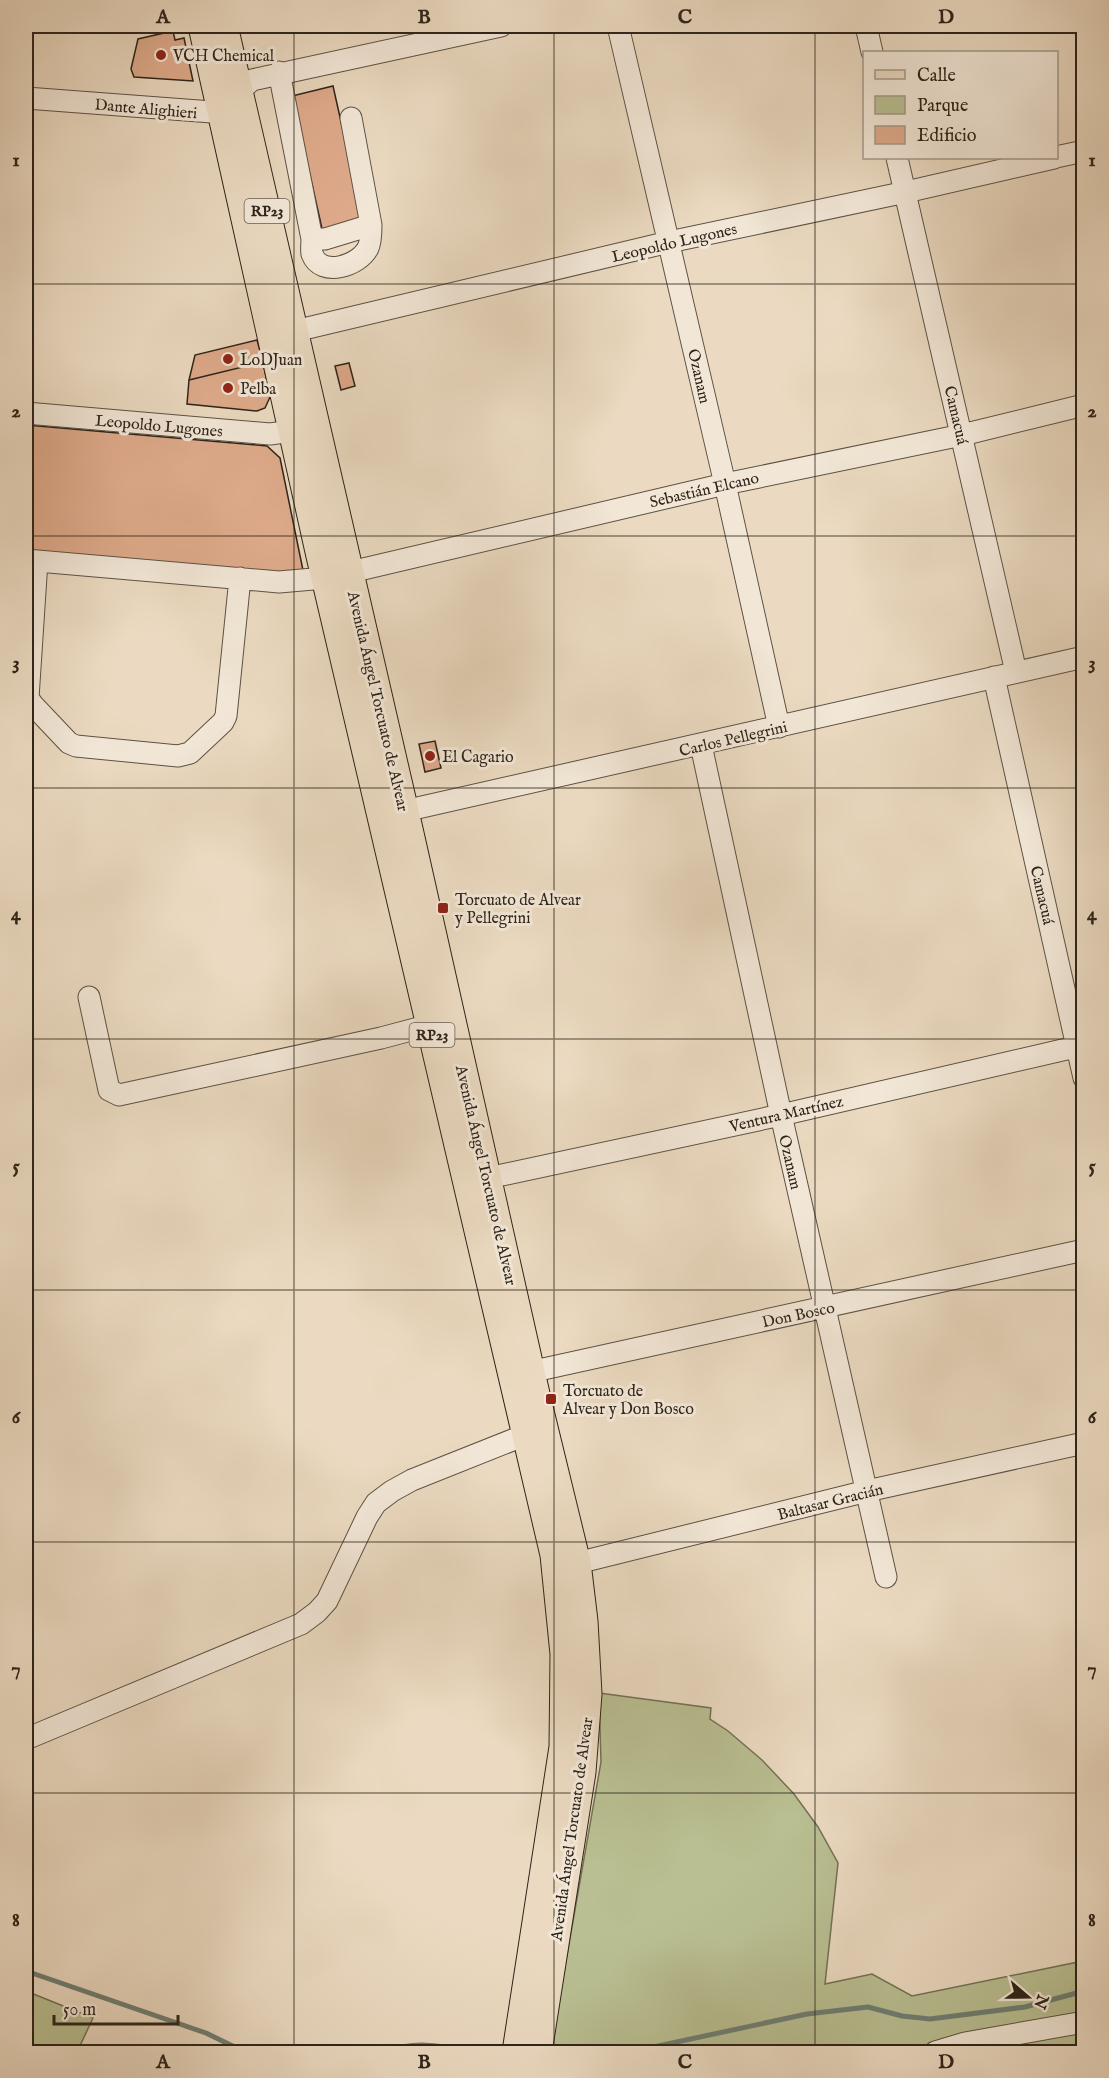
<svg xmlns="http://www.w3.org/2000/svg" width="1109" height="2078" font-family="'IM FELL English',serif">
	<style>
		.green { fill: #b9bf92; stroke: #737256; stroke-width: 1.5 }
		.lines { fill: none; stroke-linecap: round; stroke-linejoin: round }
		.stream { stroke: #6e7f73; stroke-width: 5 }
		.building { fill: #deaa8b; stroke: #2d241a; stroke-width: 1.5 }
		.minor-casing { stroke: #5c5244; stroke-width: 23 }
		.major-casing { stroke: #2d241a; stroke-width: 29 }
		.minor { stroke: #f2e7d7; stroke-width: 21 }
		.major { stroke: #ebdac1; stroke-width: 27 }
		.grid { fill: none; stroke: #2d241a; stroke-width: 1.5; stroke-opacity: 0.55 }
		.poi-dot { fill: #8f2418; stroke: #f2e7d7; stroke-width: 2 }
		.labels { text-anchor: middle; stroke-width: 6; stroke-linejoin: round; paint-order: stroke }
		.shield { fill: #f2e7d7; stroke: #685e53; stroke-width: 1.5 }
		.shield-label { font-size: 15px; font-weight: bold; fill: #2d241a }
		.poi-label { font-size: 16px; fill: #2d241a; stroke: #f2e7d7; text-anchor: start }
		.street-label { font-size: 16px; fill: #2d241a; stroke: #f2e7d7 }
		.neatline { fill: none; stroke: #2d241a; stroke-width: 2 }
		.grid-label { font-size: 20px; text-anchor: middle; font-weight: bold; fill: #2d241a }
	</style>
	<rect width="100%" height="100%" fill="#ebdac1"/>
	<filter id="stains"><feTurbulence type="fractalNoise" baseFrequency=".00333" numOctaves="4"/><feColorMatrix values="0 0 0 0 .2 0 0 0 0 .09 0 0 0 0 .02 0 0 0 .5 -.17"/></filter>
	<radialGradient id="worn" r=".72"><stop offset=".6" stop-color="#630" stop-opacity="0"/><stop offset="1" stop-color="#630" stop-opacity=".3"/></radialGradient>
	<path class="green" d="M599 1693 711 1708 710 1719 728 1731 762 1760 794 1794 818 1827 838 1863 825 1984 872 1974 912 1996 1083 1961V2052H550L601 1762Z
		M26 1991 93 2018 77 2052H26Z"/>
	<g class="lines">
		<path class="stream" d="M26 1971 206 2033 245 2052
			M386 2052C415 2040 441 2046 471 2052
			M630 2052 807 2014 868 2007 902 2016 930 2019 1025 2007 1084 1991"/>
	</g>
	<path class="building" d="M173 31 175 40 184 38 193 81 134 77 131 69 138 39Z
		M333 86 364 224 323 233 292 96Z
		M257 340 263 362 189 380 195 355Z
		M263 362 270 397 265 408 257 411 187 404 189 380Z
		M349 363 355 386 341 390 335 366Z
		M26 425 267 446 280 458 305 580 26 550Z
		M435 741 441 768 425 772 419 744Z"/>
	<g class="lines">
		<g class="minor-casing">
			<path id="minor" d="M618 26 725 484 779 727
				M866 26 872 52
				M279 72 312 239H325L371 225 351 118
				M26 98 212 112 221 107 252 80 501 26
				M1056 157 1084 151
				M897 158 1016 672
				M312 239C312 244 311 249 312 254 321 278 359 266 368 248 371 242 371 232 371 225
				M295 331 669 242 906 192 1054 158
				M26 413 270 434 292 431
				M26 560 279 582 325 578 725 484 962 435 1084 405
				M37 561 28 698 33 705 69 743 76 746 178 756 190 753 223 722 226 716 240 578
				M994 677 1084 1078
				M701 745 781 1115 886 1577
				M391 814 1084 657
				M89 997 109 1090 119 1095 381 1038 430 1025
				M488 1178 781 1115 1084 1045
				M516 1375 1084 1250
				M577 1563 867 1491 1084 1443
				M26 1739 301 1624 317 1612 327 1601 367 1517 376 1503 392 1491 412 1480 525 1435
				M935 2052 965 2043 1084 2022"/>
		</g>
		<g class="major-casing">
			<path id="major" d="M202 26 320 556 554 1555 564 1654 563 1747 516 2052
				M224 26 409 829 538 1403 577 1563 584 1621 588 1694 582 1772 538 2052"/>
		</g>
		<use href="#minor" class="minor"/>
		<use href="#major" class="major"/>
	</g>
	<path class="grid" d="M294 26V2052M554 26V2052M815 26V2052M26 284H1084M26 536H1084M26 788H1084M26 1039H1084M26 1290H1084M26 1542H1084M26 1793H1084"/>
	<g class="poi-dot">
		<circle cx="161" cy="55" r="6"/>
		<circle cx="228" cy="359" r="6"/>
		<circle cx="228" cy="388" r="6"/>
		<circle cx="430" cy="756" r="6"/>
		<rect x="437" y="902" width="12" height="12" rx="3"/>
		<rect x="545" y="1393" width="12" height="12" rx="3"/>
	</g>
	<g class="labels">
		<g class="shield">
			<rect x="244.5" y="199" width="45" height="24" rx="4.5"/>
			<rect x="409.5" y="1023" width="45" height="24" rx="4.5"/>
		</g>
		<g class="shield-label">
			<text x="267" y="216">RP23</text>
			<text x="432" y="1040">RP23</text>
		</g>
		<g class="poi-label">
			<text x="173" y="61">VCH Chemical</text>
			<text x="240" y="365">LoDJuan</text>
			<text x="240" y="394">Pelba</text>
			<text x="442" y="762">El Cagario</text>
			<text x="455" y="905">Torcuato de Alvear<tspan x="455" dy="18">y Pellegrini</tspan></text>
			<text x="563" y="1396">Torcuato de<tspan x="563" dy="18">Alvear y Don Bosco</tspan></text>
		</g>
		<g class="street-label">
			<text transform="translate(146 108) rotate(5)" y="6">Dante Alighieri</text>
			<text transform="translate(674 242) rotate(-13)" y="6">Leopoldo Lugones</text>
			<text transform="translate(700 376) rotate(77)" y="6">Ozanam</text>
			<text transform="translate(957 415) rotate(77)" y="6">Camacuá</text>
			<text transform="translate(159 425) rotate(5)" y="6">Leopoldo Lugones</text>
			<text transform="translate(704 489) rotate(-13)" y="6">Sebastián Elcano</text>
			<text transform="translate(379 701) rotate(77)" y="6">Avenida Ángel Torcuato de Alvear</text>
			<text transform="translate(733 738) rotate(-13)" y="6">Carlos Pellegrini</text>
			<text transform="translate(1043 895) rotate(77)" y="6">Camacuá</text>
			<text transform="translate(786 1113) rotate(-13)" y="6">Ventura Martínez</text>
			<text transform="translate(791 1162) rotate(77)" y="6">Ozanam</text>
			<text transform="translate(487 1175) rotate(77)" y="6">Avenida Ángel Torcuato de Alvear</text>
			<text transform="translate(798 1314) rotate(-12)" y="6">Don Bosco</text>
			<text transform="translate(830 1501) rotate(-14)" y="6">Baltasar Gracián</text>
			<text transform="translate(571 1829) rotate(-82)" y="6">Avenida Ángel Torcuato de Alvear</text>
		</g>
	</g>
	<rect width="1109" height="2078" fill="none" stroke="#ebdac1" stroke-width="66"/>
	<rect x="863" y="51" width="195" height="108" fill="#f2e7d7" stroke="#a3998b" stroke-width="1.5"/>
	<rect x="875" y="70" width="30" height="9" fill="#ebdac1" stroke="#a3998b" stroke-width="1.5"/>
	<text x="917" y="81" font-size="18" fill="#2d241a">Calle</text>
	<rect x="875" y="96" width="30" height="18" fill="#b9bf92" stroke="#a3998b" stroke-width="1.5"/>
	<text x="917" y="111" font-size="18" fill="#2d241a">Parque</text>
	<rect x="875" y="126" width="30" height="18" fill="#deaa8b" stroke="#a3998b" stroke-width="1.5"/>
	<text x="917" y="141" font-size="18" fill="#2d241a">Edificio</text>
	<g transform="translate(1028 1997) rotate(110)" stroke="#f2e7d7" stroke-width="4.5" paint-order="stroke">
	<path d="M0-4.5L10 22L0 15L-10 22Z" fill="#2d241a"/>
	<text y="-9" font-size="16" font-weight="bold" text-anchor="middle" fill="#2d241a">N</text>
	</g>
	<path d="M54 2015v9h124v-9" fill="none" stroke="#2d241a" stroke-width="3"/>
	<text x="63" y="2015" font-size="18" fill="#2d241a" stroke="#f2e7d7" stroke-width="4.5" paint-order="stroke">50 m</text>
	<rect x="33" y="33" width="1043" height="2012" class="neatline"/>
	<g class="grid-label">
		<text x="163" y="23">A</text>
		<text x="424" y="23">B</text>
		<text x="685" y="23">C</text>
		<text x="946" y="23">D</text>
		<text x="16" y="166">1</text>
		<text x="1092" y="166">1</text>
		<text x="16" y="417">2</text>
		<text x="1092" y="417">2</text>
		<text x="16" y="669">3</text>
		<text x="1092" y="669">3</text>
		<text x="16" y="920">4</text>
		<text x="1092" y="920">4</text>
		<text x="16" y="1172">5</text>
		<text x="1092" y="1172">5</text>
		<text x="16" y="1423">6</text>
		<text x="1092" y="1423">6</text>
		<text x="16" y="1675">7</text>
		<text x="1092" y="1675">7</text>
		<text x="16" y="1926">8</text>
		<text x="1092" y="1926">8</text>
		<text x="163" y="2068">A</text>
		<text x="424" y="2068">B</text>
		<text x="685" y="2068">C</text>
		<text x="946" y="2068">D</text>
	</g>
	<rect width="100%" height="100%" filter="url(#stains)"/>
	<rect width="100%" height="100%" fill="url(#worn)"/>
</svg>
